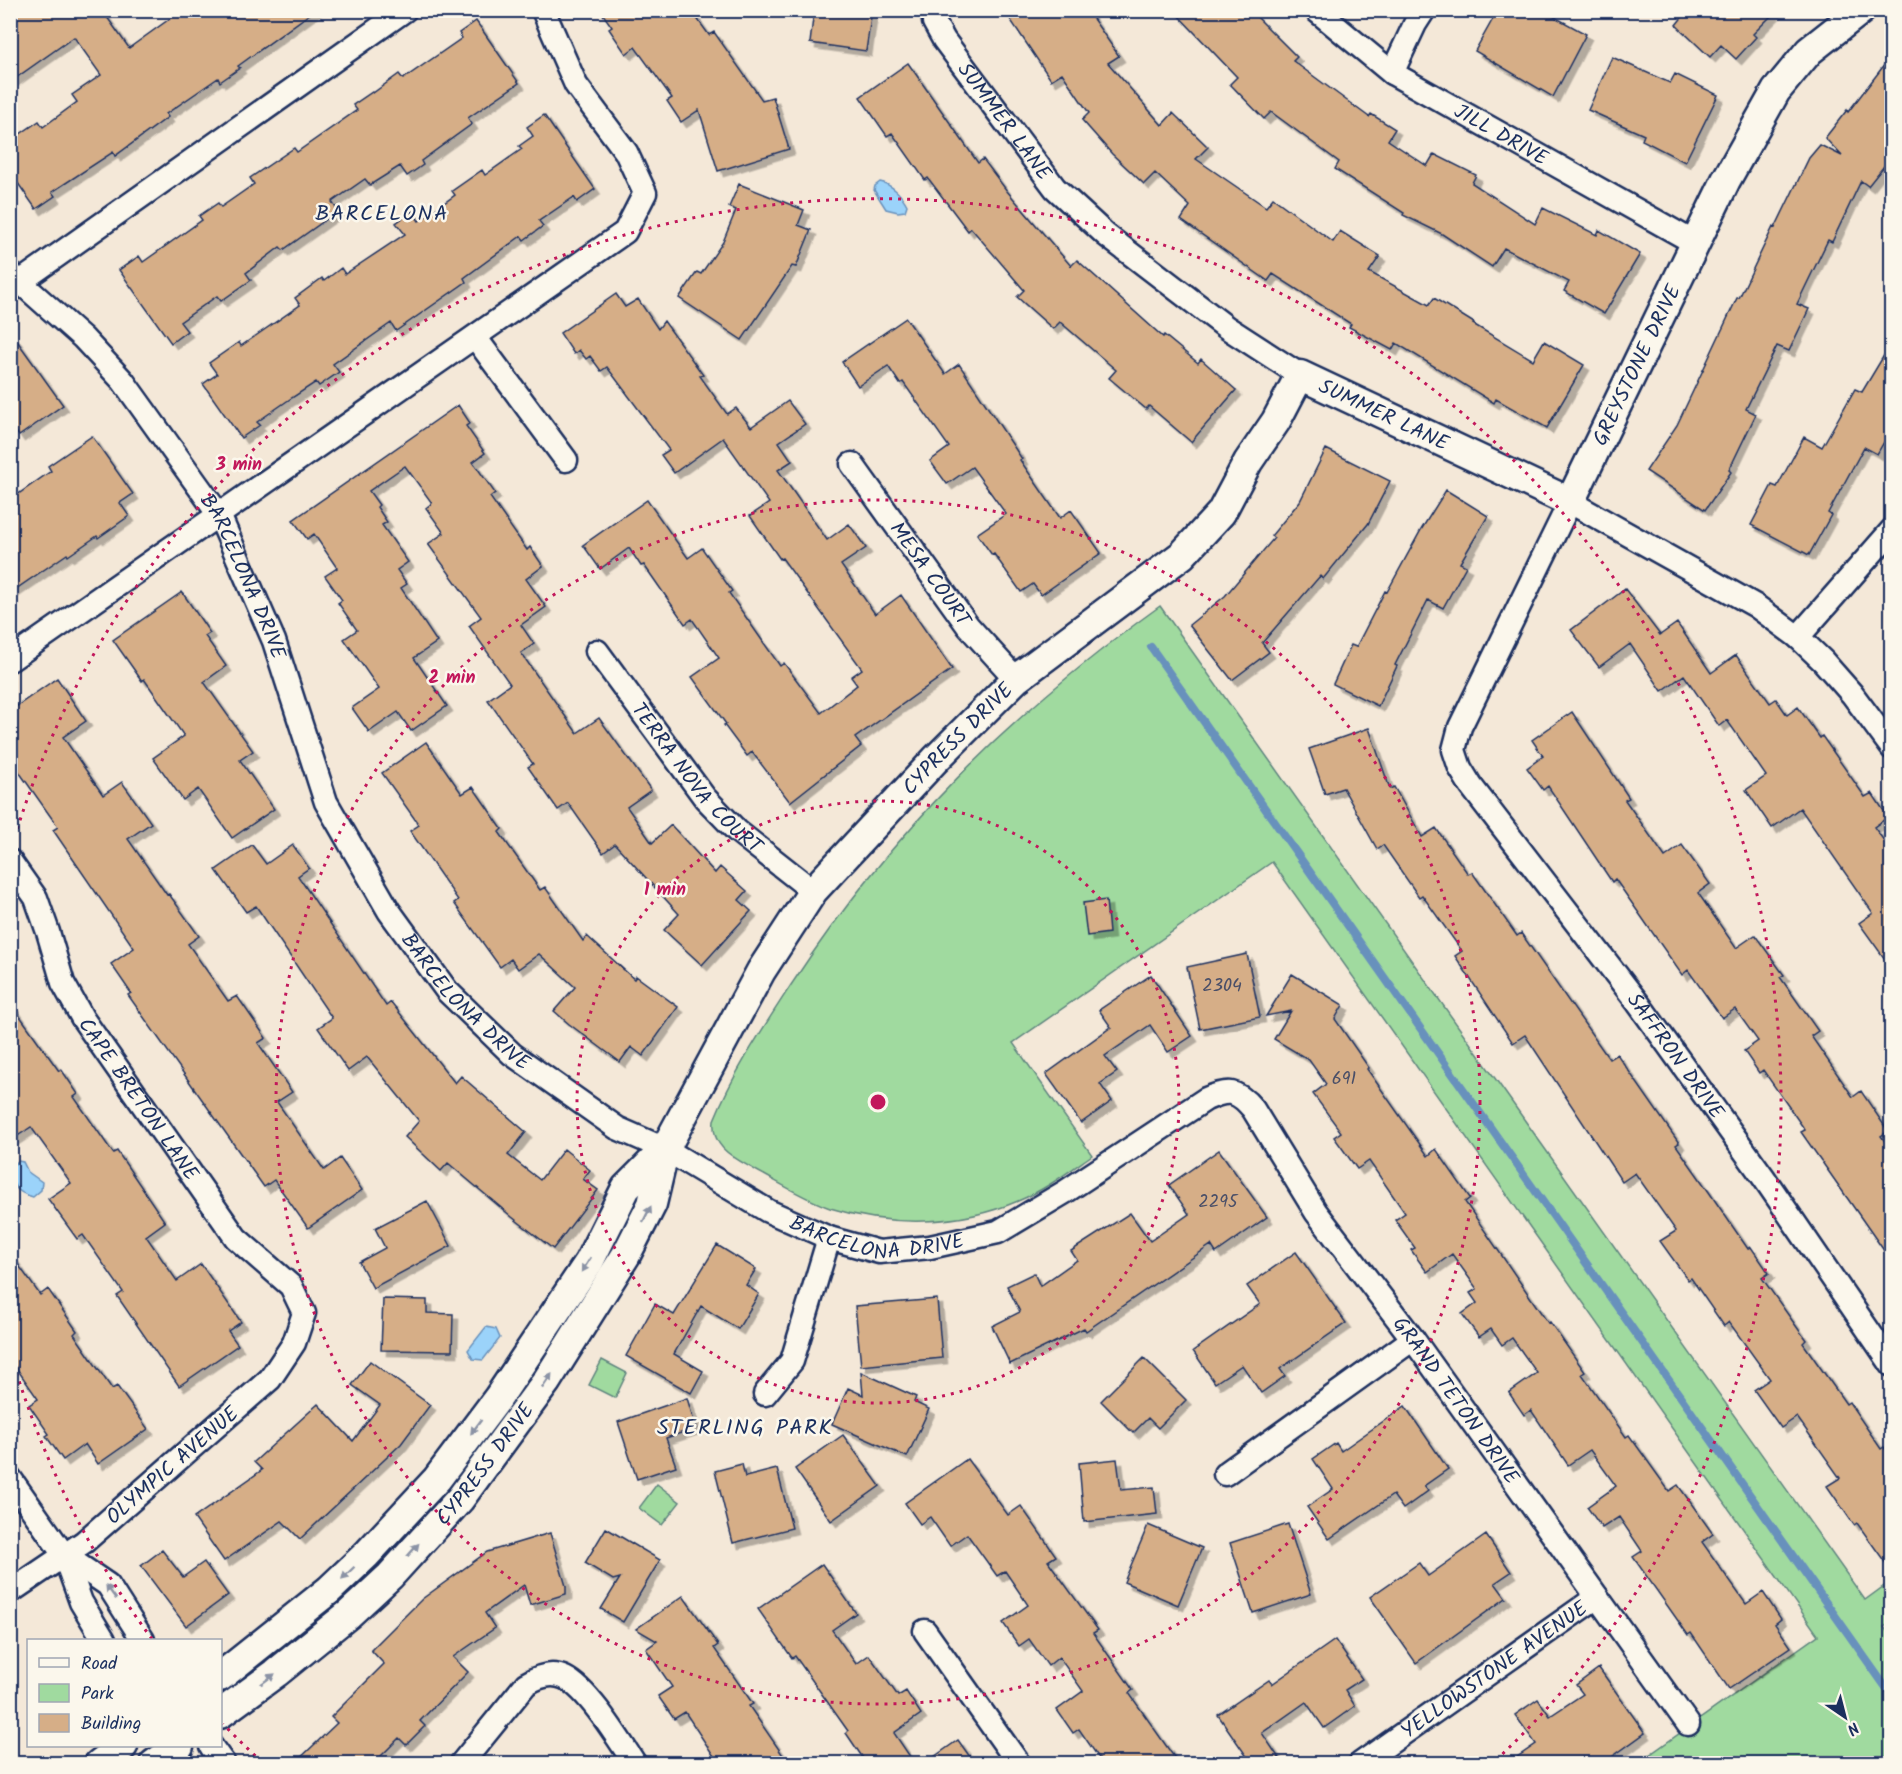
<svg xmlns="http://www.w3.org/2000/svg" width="1902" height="1774" font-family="Kalam,sans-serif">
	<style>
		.green { fill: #a0da9f; stroke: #5e847e; stroke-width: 1.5 }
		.water { fill: #9bd3fa; stroke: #6891bc; stroke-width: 1.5 }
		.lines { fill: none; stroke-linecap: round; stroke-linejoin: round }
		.stream { stroke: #6891bc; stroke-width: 8 }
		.building { fill: #d6ae87; stroke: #1b2f5e; stroke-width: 1.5; filter: url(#shadow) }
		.minor-casing { stroke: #1b2f5e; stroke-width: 27 }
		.tertiary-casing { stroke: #1b2f5e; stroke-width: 33 }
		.minor { stroke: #fbf7ec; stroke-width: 22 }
		.tertiary { stroke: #fbf7ec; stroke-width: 28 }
		.oneway { fill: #8b93a5 }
		.ring { fill: none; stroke: #c2185b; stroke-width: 3; stroke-dasharray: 3 6 }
		.labels { text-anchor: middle; stroke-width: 5; stroke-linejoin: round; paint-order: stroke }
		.number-label { font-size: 18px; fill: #4a4f68 }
		.street-label { font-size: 21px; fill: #1b2f5e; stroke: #fbf7ec }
		.neighbourhood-label { font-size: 22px; letter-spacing: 1.5px; fill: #1b2f5e; stroke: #fbf7ec }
		.centre { fill: #c2185b; stroke: #fbf7ec; stroke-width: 3 }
		.ring-label { font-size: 18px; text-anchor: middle; font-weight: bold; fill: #c2185b; stroke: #fbf7ec; stroke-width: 5; stroke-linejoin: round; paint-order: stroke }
	</style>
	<defs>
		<filter id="shadow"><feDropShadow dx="5.5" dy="5.5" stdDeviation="0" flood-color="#0004"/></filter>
	</defs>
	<rect width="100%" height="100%" fill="#f4e8d8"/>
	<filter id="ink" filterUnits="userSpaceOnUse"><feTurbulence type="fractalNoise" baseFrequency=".0167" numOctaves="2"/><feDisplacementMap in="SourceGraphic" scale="12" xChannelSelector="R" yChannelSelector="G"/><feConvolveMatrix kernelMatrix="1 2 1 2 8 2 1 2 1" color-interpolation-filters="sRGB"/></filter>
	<g filter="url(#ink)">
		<path class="green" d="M1160 606 1865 1600 1891 1581V1622L1884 1627 1891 1637V1763H1638L1818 1635 1272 862 1013 1043 1092 1155C1068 1172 1045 1190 1018 1201 960 1226 891 1227 830 1208 805 1199 781 1184 757 1171 735 1158 711 1149 714 1120 733 1073 763 1028 791 985 893 830 1010 714 1160 606Z
			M602 1360 627 1373 615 1398 589 1385Z
			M657 1484 680 1502 662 1525 639 1508Z"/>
		<path class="water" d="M880 182C891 184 902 195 907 205L905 211 898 212 886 209 874 190 875 186Z
			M18 1161 23 1162 28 1172 42 1182 41 1190 33 1197C14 1192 12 1185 11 1167Z
			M486 1327 496 1329 500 1338 483 1360 473 1359 468 1350Z"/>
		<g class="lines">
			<path class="stream" d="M1151 647 1892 1696"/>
		</g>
		<path class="building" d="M10 10H102L129 48 182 10H315L238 66 240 68 220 82 218 78 166 114 168 117 115 156 113 152 52 192 55 196 36 209 10 172V141L39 121 43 127 77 102 72 95 101 75 74 37 10 82Z
			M600 10H691L709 35 714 32 762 100 773 97 789 149 718 171 699 110 681 122 667 101 672 98 635 47 626 54 609 29 612 27Z
			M814 10H872L866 51 810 43Z
			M1004 10H1087L1119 56 1108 63 1162 125 1173 113 1208 147 1196 159 1266 207 1273 198 1333 242 1340 231 1380 256 1369 272 1429 305 1434 298 1474 323 1473 324 1533 360 1544 341 1584 365 1547 428 1496 399 1494 403 1396 343 1392 350 1349 327 1351 324 1273 274 1268 281 1181 220 1190 206 1155 173 1144 184 1112 154 1082 120 1089 113 1062 73 1051 80Z
			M1173 10H1250L1297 57 1293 61 1369 117 1371 114 1395 129 1388 140 1427 166 1434 154 1476 175 1472 183 1535 224 1543 208 1597 235 1599 230 1640 254 1604 314 1564 291 1569 282 1504 248 1492 267 1442 234 1403 215 1404 213 1335 169 1339 162 1271 112 1264 119 1230 84 1237 77Z
			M1498 10H1542L1586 34 1553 97 1475 51Z
			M1688 10H1777L1753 34 1756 37 1736 59 1721 45 1710 57 1676 25Z
			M476 21 519 83 468 118 472 124 421 161 423 165 407 176 400 166 370 185 365 179 332 202 338 211 283 250 280 247 246 273 251 280 221 301 217 296 180 322 187 331 171 343 119 270 139 256 143 262 202 220 199 216 218 203 221 207 254 184 250 178 294 148 297 152 357 110 353 105 372 92 373 93 399 74 403 79 462 38 459 33Z
			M1892 55V156L1868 186 1861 181 1832 242 1828 240 1797 304 1809 309 1789 351 1777 346 1746 409 1756 414 1729 470 1731 472 1705 510 1646 471 1677 425 1737 298H1739L1773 227 1775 228 1809 158 1820 145 1842 156 1825 138 1847 110 1848 112Z
			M1612 57 1670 83 1675 74 1718 95 1685 162 1642 140 1644 135 1588 110Z
			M908 63 978 163 983 159 1007 191 1071 266 1077 260 1163 337 1164 335 1198 363 1201 359 1236 390 1191 442 1149 406 1146 409 1109 378 1116 370 1060 322 1053 329 1017 297 1024 290 971 228 968 231 928 178 925 180 892 133 887 136 860 97Z
			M544 115 595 189 577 202 574 197 539 221 543 226 524 240 521 236 464 278 466 282 396 331 391 323 333 364 339 372 319 386 316 382 290 399 257 422 260 425 241 438 203 384 217 374 209 363 239 342 241 346 300 305 295 298 322 278 324 281 341 268 345 274 405 234 396 223 412 211 419 221 455 195 452 191 482 170 485 175 522 149 519 146 533 136 527 127Z
			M739 184 804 210 798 225 811 230 796 267 792 266 742 340 679 298 697 272 701 274 723 242 736 210 729 207Z
			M616 294 625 307 638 299 658 329 664 321 703 375 700 376 727 414 736 408 751 427 788 401 805 424 779 442 792 461 778 470 827 540 849 524 866 548 841 565 875 614 901 595 952 669 855 738 861 746 790 802 752 752 747 756 724 725 726 724 692 677 719 658 692 619 685 624 644 565 641 566 629 548 600 569 583 545 647 500 688 558 702 548 732 591 729 593 780 666 784 663 821 713 857 685 851 677 862 669 782 558 780 559 750 516 769 503 723 438 674 473 661 455 669 450 607 367 601 371 590 356 586 359 579 350 574 354 560 333Z
			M906 318 945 374 959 364 1022 459 1020 460 1060 518 1071 510 1101 553 1041 595 1033 584 1021 592 994 554 992 555 977 534 1006 514 972 467 947 484 930 461 949 447 903 382 900 384 888 366 858 386 842 362Z
			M10 331 63 405 19 436 10 423Z
			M1892 342V428L1877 454 1864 447 1828 513 1831 515 1809 555 1751 525 1772 485 1777 487 1804 437 1822 447 1855 389 1862 392Z
			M458 405 470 423 466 426 485 453 473 462 495 493 490 497 527 550 530 547 543 566 526 579 546 607 521 625 534 644 521 653 577 733 599 718 651 790 627 807 652 843 671 825 715 873 720 867 747 891 739 900 751 911 702 965 664 930 679 914 615 844 603 853 568 803 558 810 528 767 533 764 488 700 510 684 469 626 481 617 428 544 444 533 426 508 432 503 405 466 369 491 379 505 377 507 387 522 382 525 408 562 397 570 407 584 401 588 437 642 414 658 447 706 411 731 398 712 369 732 352 708 379 689 344 639 357 630 338 603 342 600 325 576 337 568 314 534 307 539 293 520Z
			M92 436 133 494 120 503 129 516 98 538 97 536 68 556 67 554 10 593V500L51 471 48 466Z
			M1326 449 1390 481 1368 524 1323 579 1320 576 1262 643 1269 652 1232 680 1189 625 1225 596 1274 538 1271 536 1300 501Z
			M1446 490 1488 516 1460 563 1466 566 1443 608 1428 600 1395 665 1397 666 1378 706 1333 684 1351 645 1356 647 1385 591 1387 592 1421 530Z
			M1625 589 1660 635 1677 623 1711 673 1736 655 1770 703 1776 699 1787 715 1798 707 1820 738 1822 736 1865 797 1872 793 1888 817 1874 827 1892 852V969L1859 923 1873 913 1800 808 1772 828 1746 790 1766 776 1727 720 1719 726 1684 675 1662 691 1630 644 1599 667 1571 630Z
			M182 592 210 633 205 636 226 666 204 682 253 751 240 760 274 809 232 838 198 789 183 800 153 758 184 736 144 679 142 681 113 640Z
			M57 678 86 721 63 737 103 795 122 782 151 823 128 839 167 895 169 894 199 936 188 944 228 1001 237 996 266 1038 258 1043 292 1092 277 1102 324 1170 340 1158 362 1190 308 1228 274 1180 264 1187 128 995 131 993 111 964 134 948 53 830 58 827 10 759V711Z
			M1572 712 1629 798 1625 800 1665 857 1682 845 1710 884 1698 893 1736 948 1755 935 1784 975 1780 977 1818 1031 1811 1036 1853 1097 1861 1091 1888 1131 1881 1136 1892 1151V1262L1801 1132 1805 1130 1763 1070 1759 1073 1744 1051 1758 1041 1735 1009 1722 1018 1688 970 1682 975 1615 879 1612 882 1548 786 1543 790 1527 768 1543 756 1532 740Z
			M1369 728 1390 789 1394 787 1422 837 1436 828 1468 874 1472 872 1517 936 1521 933 1609 1059 1617 1054 1679 1143 1676 1145 1709 1192 1748 1249 1751 1247 1769 1273 1762 1278 1806 1340 1803 1343 1846 1404 1849 1402 1881 1449 1884 1447 1892 1458V1572L1857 1523 1854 1525 1827 1486 1840 1478 1797 1417 1781 1428 1754 1390 1770 1379 1729 1322 1724 1326 1691 1278 1688 1280 1660 1241 1676 1231 1635 1173 1622 1182 1525 1035 1513 1043 1455 956 1462 951 1422 895 1419 897 1383 845 1377 849 1343 788 1325 794 1309 749Z
			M426 742 462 794 473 787 502 829 499 832 540 890 545 887 583 941 587 936 634 979 636 976 678 1007 643 1056 631 1047 620 1062 569 1024 554 1011 575 987 539 954 518 969 511 959 500 967 454 903 458 900 410 831 419 825 382 773Z
			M252 845 266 864 293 845 309 868 298 876 386 1006 391 1002 455 1083 461 1076 526 1132 508 1155 540 1180 564 1149 590 1170 583 1179 598 1190 553 1249 512 1217 448 1163 441 1171 405 1137 419 1121 367 1057 348 1071 318 1028 332 1018 256 906 246 912 216 870Z
			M1106 900 1109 933 1087 936 1083 903Z
			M1247 954 1260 1017 1200 1029 1187 967Z
			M1292 974 1343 1005 1335 1019 1369 1068 1367 1069 1428 1156 1436 1149 1470 1198 1465 1202 1548 1323 1550 1322 1585 1372 1582 1374 1626 1437 1629 1435 1669 1491 1678 1485 1713 1534 1702 1542 1746 1604 1763 1592 1781 1619 1775 1624 1791 1647 1729 1689 1691 1633 1688 1635 1633 1557 1642 1551 1619 1517 1602 1528 1587 1507 1616 1486 1590 1450 1568 1465 1531 1410 1524 1415 1509 1393 1537 1373 1512 1338 1502 1345 1491 1329 1479 1337 1462 1314 1477 1303 1470 1293 1477 1289 1452 1254 1427 1272 1411 1250 1415 1248 1395 1220 1405 1213 1369 1161 1357 1169 1334 1137 1341 1132 1313 1094 1326 1084 1309 1060 1274 1039 1291 1011 1266 1016Z
			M1151 975 1192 1036 1168 1052 1150 1025 1105 1056 1117 1072 1100 1084 1112 1101 1081 1123 1046 1074 1111 1027 1099 1010Z
			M10 1002 59 1071 61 1069 78 1094 74 1097 113 1153 117 1151 165 1222 146 1236 177 1281 201 1264 241 1322 228 1331 238 1345 179 1386 117 1296 123 1292 83 1235 77 1239 48 1199 71 1183 31 1127 10 1141Z
			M1219 1150 1267 1217 1216 1253 1211 1245 1086 1331 1084 1328 1010 1364 992 1326 1020 1312 1007 1286 1034 1273 1040 1286 1077 1260 1071 1251 1130 1213 1150 1241 1189 1214 1169 1185Z
			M427 1201 451 1246 373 1288 359 1262 385 1248 375 1228Z
			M717 1245 756 1269 746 1285 759 1294 738 1329 701 1306 674 1354 703 1371 691 1393 626 1356 655 1304 674 1315Z
			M1296 1252 1346 1323 1280 1369 1285 1376 1261 1393 1242 1365 1215 1383 1193 1351 1260 1304 1247 1286Z
			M10 1253 40 1295 48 1289 77 1331 74 1334 112 1389 117 1386 148 1429 98 1464 85 1444 63 1460 46 1436 49 1434 29 1405 38 1399 10 1359Z
			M383 1299 427 1300V1313L453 1314 452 1351 381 1350Z
			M937 1299 942 1358 861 1366 855 1306Z
			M1144 1358 1186 1400 1158 1428 1148 1418 1133 1433 1101 1401Z
			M370 1361 430 1405 401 1444 300 1539 282 1521 224 1561 194 1518 262 1470 254 1462 318 1404 353 1441 380 1405 352 1385Z
			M861 1372 916 1397 914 1402 929 1409 907 1457 832 1424 848 1388 863 1395Z
			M687 1398 696 1428 666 1438 676 1466 637 1479 618 1422Z
			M1405 1406 1448 1469 1424 1486 1428 1491 1403 1509 1393 1495 1329 1539 1307 1507 1333 1489 1313 1459 1336 1443 1341 1451Z
			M843 1435 880 1486 831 1521 795 1469Z
			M967 1459 1008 1515 1021 1506 1056 1556 1048 1561 1098 1630 1093 1633 1133 1690 1129 1693 1179 1764H1103L1079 1729 1073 1733 1057 1710 1083 1691 1059 1657 1048 1666 1029 1639 1019 1646 1003 1623 1028 1605 1005 1571 997 1576 967 1534 950 1546 930 1517 920 1524 905 1503Z
			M1117 1459 1121 1490 1154 1487 1157 1514 1084 1522 1079 1463Z
			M742 1464 745 1477 777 1469 792 1528 733 1543 715 1471Z
			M1288 1524 1311 1594 1253 1613 1230 1543Z
			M1148 1525 1202 1548 1178 1605 1124 1582Z
			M606 1528 660 1560 623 1622 601 1609 620 1578 613 1580 585 1563Z
			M550 1533 566 1586V1594L530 1605 524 1585 485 1613 495 1628 453 1657 468 1672 420 1721 425 1726 406 1745 399 1738 373 1764H294L337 1723 331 1717 384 1664 371 1650 422 1599 487 1552Z
			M1486 1535 1511 1572 1495 1583 1506 1598 1416 1663 1370 1597 1419 1563 1428 1576Z
			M162 1550 183 1577 204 1562 228 1595 186 1626 141 1566Z
			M822 1564 856 1613 832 1630 856 1664 869 1655 898 1696 906 1691 921 1714 894 1733 915 1764H867L846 1733 848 1731 795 1656 792 1658 758 1609Z
			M683 1596 718 1645 714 1648 753 1704 749 1706 789 1764H719L685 1712 674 1719 658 1696 672 1687 646 1649 657 1641 636 1629Z
			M1335 1640 1362 1679 1345 1690 1355 1706 1324 1728 1306 1702 1262 1733 1283 1764H1252L1218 1715 1269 1680 1272 1684Z
			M1599 1668 1645 1733 1602 1764H1507L1536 1744 1515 1715 1538 1699 1550 1716 1583 1694 1576 1685Z
			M958 1740 975 1764H924Z"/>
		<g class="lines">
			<g class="minor-casing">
				<g id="minor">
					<path id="s1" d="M935 10 934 22 944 40 1055 188 1106 235 1226 327 1300 375"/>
					<path id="s2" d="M1316 10 1392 73 1695 243"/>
					<path d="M1392 73 1415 24 1424 10"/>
					<path id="s3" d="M10 273 83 338 123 381 219 515 274 641 326 802 389 911 447 991 512 1054 617 1128 665 1149 768 1211 829 1238 879 1252 930 1247 998 1232 1065 1192 1206 1099C1229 1089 1237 1090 1253 1109L1316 1212 1413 1339 1688 1724"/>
					<path d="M10 289 405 10"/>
					<path d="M475 337 566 460"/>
					<path id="s4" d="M852 464 968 626 1016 679"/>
					<path d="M1798 637 1892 530"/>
					<path id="s5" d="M597 651 705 798 737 831 813 891"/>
					<path d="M10 660 625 232 645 193 626 152 576 85 543 10"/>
					<path id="s6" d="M1892 748 1852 694 1823 661 1798 637 1756 606 1570 502 1460 727 1454 750 1460 768 1471 786 1638 1003 1764 1178 1892 1365"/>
					<path id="s7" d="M10 861 36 898 48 932 63 983 83 1019 236 1238 291 1286 304 1313 294 1343 270 1379 84 1542 10 1592"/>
					<path d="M765 1394 792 1361 829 1238"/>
					<path d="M1225 1474 1413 1339"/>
					<path d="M10 1478 64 1555 81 1602 104 1640"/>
					<path d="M64 1555 108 1585 143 1640"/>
					<path d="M925 1631 1019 1764"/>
					<path d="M211 1746 224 1764"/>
					<path d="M461 1764 526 1684C537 1677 551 1671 565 1678 589 1690 619 1740 635 1764"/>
					<path id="s8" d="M1360 1764 1597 1597"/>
				</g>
			</g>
			<g class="tertiary-casing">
				<g id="tertiary">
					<path d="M220 1677 329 1590 367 1554 437 1479 498 1398 589 1262 626 1188 665 1149"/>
					<path id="s9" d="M220 1714 276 1673 349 1614 390 1576 460 1499 546 1382 626 1255 652 1204 665 1149 761 971 813 891 935 760 1016 679 1182 555 1221 513 1248 462 1276 421 1300 375 1570 502 1726 180 1776 91 1809 51 1861 10"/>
					<path d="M99 1764 123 1746"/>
					<path d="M154 1764 179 1746"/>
				</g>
			</g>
			<use href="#minor" class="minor"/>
			<use href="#tertiary" class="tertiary"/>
		</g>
		<defs><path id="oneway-solid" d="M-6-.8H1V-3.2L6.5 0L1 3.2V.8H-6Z" transform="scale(1.5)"/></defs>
		<g class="oneway">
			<use href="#oneway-solid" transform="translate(647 1214) rotate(-63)"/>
			<use href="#oneway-solid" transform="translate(586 1265) rotate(122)"/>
			<use href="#oneway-solid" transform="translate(547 1381) rotate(-56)"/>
			<use href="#oneway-solid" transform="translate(476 1427) rotate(127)"/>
			<use href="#oneway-solid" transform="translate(413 1550) rotate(-48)"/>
			<use href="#oneway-solid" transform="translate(348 1573) rotate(136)"/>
			<use href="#oneway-solid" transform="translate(111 1592) rotate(-126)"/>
			<use href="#oneway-solid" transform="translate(268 1679) rotate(-37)"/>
		</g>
	</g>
	<g class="ring">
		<circle cx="878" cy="1102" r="301"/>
		<circle cx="878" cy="1102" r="602"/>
		<path d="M262 1762A903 903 0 0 1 223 1724M152 1639A903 903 0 0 1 12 1358M12 846A903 903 0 1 1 1494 1762"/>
	</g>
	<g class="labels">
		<g class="number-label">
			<text x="1222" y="991">2304</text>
			<text x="1344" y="1084">691</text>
			<text x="1218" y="1207">2295</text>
		</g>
		<g class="street-label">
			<text dy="7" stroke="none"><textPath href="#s1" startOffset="134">SUMMER LANE</textPath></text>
			<text dy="7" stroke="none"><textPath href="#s2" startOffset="224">JILL DRIVE</textPath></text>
			<text dy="7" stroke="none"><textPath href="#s9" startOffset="2198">GREYSTONE DRIVE</textPath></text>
			<text dy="7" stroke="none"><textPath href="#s9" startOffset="1840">SUMMER LANE</textPath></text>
			<text dy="7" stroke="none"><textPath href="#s4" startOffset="135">MESA COURT</textPath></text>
			<text dy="7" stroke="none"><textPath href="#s3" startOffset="387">BARCELONA DRIVE</textPath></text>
			<text dy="7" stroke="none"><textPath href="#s9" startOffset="1240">CYPRESS DRIVE</textPath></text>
			<text dy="7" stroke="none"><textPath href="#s5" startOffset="162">TERRA NOVA COURT</textPath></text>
			<text dy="7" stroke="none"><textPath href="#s3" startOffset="873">BARCELONA DRIVE</textPath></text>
			<text dy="7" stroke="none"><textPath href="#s6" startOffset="1064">SAFFRON DRIVE</textPath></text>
			<text dy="7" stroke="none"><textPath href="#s7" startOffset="273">CAPE BRETON LANE</textPath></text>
			<text dy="7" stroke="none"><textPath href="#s3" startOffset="1359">BARCELONA DRIVE</textPath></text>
			<text dy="7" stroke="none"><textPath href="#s3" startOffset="2140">GRAND TETON DRIVE</textPath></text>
			<text dy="7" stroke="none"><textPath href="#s9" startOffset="366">CYPRESS DRIVE</textPath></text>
			<text transform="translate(172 1465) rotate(-41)" y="7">OLYMPIC AVENUE</text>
			<text dy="7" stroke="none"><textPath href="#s8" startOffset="164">YELLOWSTONE AVENUE</textPath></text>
		</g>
		<g class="neighbourhood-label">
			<text x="382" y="220">BARCELONA</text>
			<text x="745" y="1434">STERLING PARK</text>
		</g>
	</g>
	<circle cx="878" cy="1102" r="9" class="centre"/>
	<g class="ring-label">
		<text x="239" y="470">3 min</text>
		<text x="452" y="683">2 min</text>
		<text x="665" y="895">1 min</text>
	</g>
	<rect width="1902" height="1774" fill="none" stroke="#fbf7ec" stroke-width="36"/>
	<rect x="18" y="18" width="1866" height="1738" fill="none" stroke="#1b2f5e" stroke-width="2" filter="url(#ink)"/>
	<rect x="27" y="1639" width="195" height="108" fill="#fbf7ec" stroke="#a1a7b3" stroke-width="1.5"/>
	<rect x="39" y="1658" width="30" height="9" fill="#fbf7ec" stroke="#a1a7b3" stroke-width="1.5"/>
	<text x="81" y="1669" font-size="18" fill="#1b2f5e">Road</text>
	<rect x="39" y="1684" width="30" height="18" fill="#a0da9f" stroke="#a1a7b3" stroke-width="1.5"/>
	<text x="81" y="1699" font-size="18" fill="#1b2f5e">Park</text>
	<rect x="39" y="1714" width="30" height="18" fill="#d6ae87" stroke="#a1a7b3" stroke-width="1.5"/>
	<text x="81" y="1729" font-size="18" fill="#1b2f5e">Building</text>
	<g transform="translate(1845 1717) rotate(145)" stroke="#fbf7ec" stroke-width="4.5" paint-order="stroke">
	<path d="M0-4.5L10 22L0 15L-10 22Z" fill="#1b2f5e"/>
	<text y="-9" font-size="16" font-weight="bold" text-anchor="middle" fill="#1b2f5e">N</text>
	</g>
</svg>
